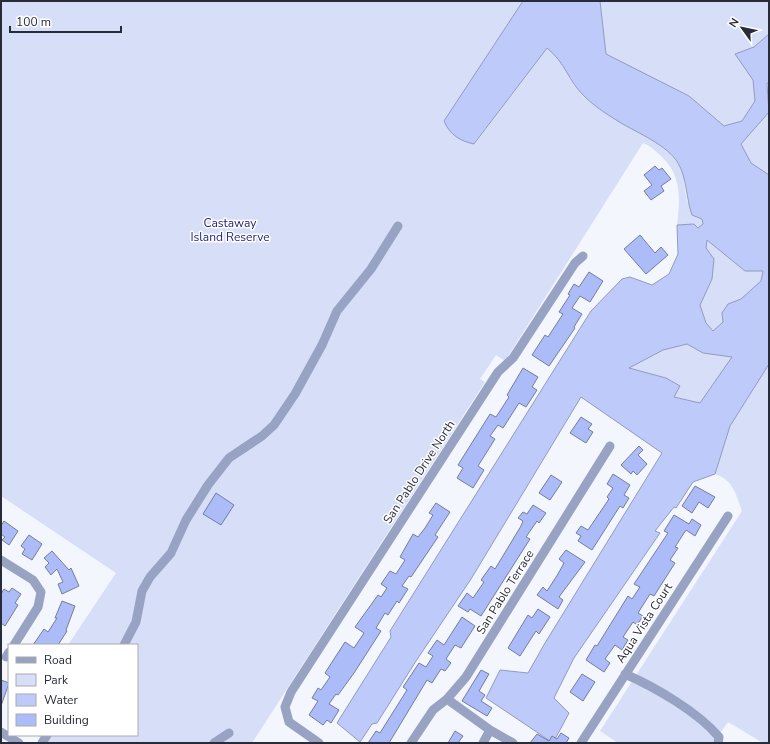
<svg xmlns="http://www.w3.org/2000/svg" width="770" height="744" font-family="'Nunito Sans',sans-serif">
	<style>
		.green { fill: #d7def8 }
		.water { fill: #becaf9; stroke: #919abf; fill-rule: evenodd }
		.building { fill: #acbcf9; stroke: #757d9b }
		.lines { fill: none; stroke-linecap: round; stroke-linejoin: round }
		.minor { stroke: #98a2c3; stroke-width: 9 }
		.labels { text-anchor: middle; stroke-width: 3; stroke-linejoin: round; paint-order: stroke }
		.park-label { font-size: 12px; fill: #21257a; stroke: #fff }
		.street-label { font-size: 12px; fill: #282b38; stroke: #fff }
	</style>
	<rect width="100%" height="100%" fill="#f4f6fd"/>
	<path class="green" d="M1 1H523L444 121 475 144 547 48C565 61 568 81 583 96 609 121 657 134 677 162 685 173 684 187 687 200 690 210 702 213 703 224L698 228 686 224 677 225C680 200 682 177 663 158 657 152 651 146 643 143L505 361 496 355 480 379 485 382 252 743H49L36 735H137V645H68L116 573 1 496Z
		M600 1H769V34L754 47 735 54 753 80 755 101 743 121 724 126 689 96 606 54Z
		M769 112V175H767L751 163 741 144Z
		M707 240 745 271H763L761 281C755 287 749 293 742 298 730 307 721 303 723 322L713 331 706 323 700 305 712 279 706 248Z
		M687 344 703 353 732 357 700 403 674 397 628 368 663 350Z
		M769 364V743H763L728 722 713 743H618L600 731 742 511C736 494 733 480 715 474L730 426Z"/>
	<path class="water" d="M523 1H600L606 54 689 96 724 126 742 121 755 101 753 80 735 54 754 47 769 34V81L767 84 769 112 741 144 751 163 769 175V364L730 426 715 474 693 482 676 508 674 507 655 531 660 533 574 658 554 698 569 713 553 743 486 698 500 670 528 673 545 643 662 453 581 397 471 579 416 661 377 723 372 724 360 742 337 723 391 637 390 631 591 311 622 279 630 277 652 285 669 274 678 254 677 225 694 224 698 228 703 224 702 219 692 215C686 198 687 178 678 163 667 145 638 133 621 123 608 115 594 106 584 96 569 82 565 62 547 48L474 144C460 141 450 135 444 121ZM707 240 745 271H763L761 281 741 299 728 304 722 313 723 322 713 331 706 323 700 305 712 279 714 259 706 248ZM687 344 703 353 732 357 700 403 674 397 680 386 666 378 629 368 663 350Z"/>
	<path class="building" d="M655 166 659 170 662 168 671 179 661 186 664 191 651 200 644 191 652 185 644 175Z
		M640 235 655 253 661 247 668 255 646 274 624 249Z
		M589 272 603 281 590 302 580 296 572 308 582 314 574 327 575 328 549 366 532 355 545 335 548 337 563 314 559 312 570 295 568 294 574 284 579 287Z
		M523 368 538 377 532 387 537 390 526 407 519 403 503 428 498 425 490 436 495 439 478 466 484 470 473 488 457 478 463 468 458 465 490 414 496 417 509 397 507 395Z
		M581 417 592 424 588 429 593 432 586 443 570 433Z
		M639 446 643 450 638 455 647 464 637 475 633 471 631 474 621 465Z
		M613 474 630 485 624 495 629 498 623 508 620 506 592 550 578 541 581 536 576 533 581 526 588 530 609 499 607 497 613 488 607 484Z
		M551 475 562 482 550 500 539 493Z
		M695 486 715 497 708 508 699 502 692 513 682 506Z
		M216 493 234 505 221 525 203 514Z
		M436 503 450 512 435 535 438 537 411 577 409 576 402 586 408 589 399 603 397 601 388 615 385 613 376 628 381 631 354 673 338 695 336 694 329 704 339 710 331 723 327 720 323 725 309 715 318 701 312 698 318 688 321 690 330 677 325 673 345 642 354 648 364 633 355 627 378 595 381 597 387 588 381 584 390 571 396 574 405 560 400 557 413 534 418 537 425 528 433 515 429 513Z
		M533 505 546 513 539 523 537 521 526 537 530 539 481 616 470 609 468 612 458 606 467 593 473 598 484 582 481 580 491 566 495 569 521 526 523 521 518 518 523 512 527 514Z
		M674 515 689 524 692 519 701 525 695 536 686 530 675 547 678 548 670 560 675 563 654 596 650 594 638 613 643 616 637 625 633 622 623 637 628 640 622 650 615 645 605 659 610 663 604 672 586 660 595 645 597 646 628 596 632 599 640 587 634 584 668 533 664 531Z
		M4 521 18 531 9 545 2 540 5 537 1 534V526Z
		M29 535 42 544 32 560 22 554 25 549 21 546Z
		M566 550 585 562 559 597 563 600 558 609 537 595 543 587 547 591 558 574 564 563 559 559Z
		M52 551 69 570 71 568 79 586 62 594 58 584 63 582 57 569 51 575 45 567 49 563 44 558Z
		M12 588 21 594 15 603 18 605 5 626 1 623V594L4 589 9 592Z
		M62 601 75 606 66 630 67 631 58 645H33L44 629 48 632 57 618H55Z
		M538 609 550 617 539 634 536 631 520 656 508 648 528 615 532 618Z
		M462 617 475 626 461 648 455 645 446 659 451 663 445 671 441 669 432 683 427 680 389 743H368L376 731 380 733 407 690 403 687 419 663 426 667 433 656 428 653 437 640 444 645Z
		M481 670 489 674 479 691 485 695 481 701 492 708 487 716 462 701Z
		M582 674 595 682 583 701 570 692Z
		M1 680 9 683 1 706Z
		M455 731 463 736 458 743H448Z
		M561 733 569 738 566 743H530L537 734 549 741 552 736 557 739Z"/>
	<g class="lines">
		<path class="minor" d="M1 560 33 580 41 592 38 607 14 645
			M124 645 136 622 142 591 150 577 171 553 186 520 208 485 229 458 262 436 274 425 295 394 322 345 337 311 371 269 398 226
			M6 657 9 652
			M625 674C655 687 698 712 719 737L718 743
			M447 699 490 730 513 743
			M1 732 19 743
			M42 743 47 735
			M214 743 229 733
			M319 743 289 722 285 707 291 692 498 372 513 358 575 263 583 256
			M411 743 433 710 447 699 466 677 610 446
			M483 743 490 730
			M581 743 728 516"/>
	</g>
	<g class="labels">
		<g class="park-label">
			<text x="230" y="227">Castaway<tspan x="230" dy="14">Island Reserve</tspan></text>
		</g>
		<g class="street-label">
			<text transform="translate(419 472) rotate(-57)" y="4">San Pablo Drive North</text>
			<text transform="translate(505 592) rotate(-58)" y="4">San Pablo Terrace</text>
			<text transform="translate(644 623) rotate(-57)" y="4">Aqua Vista Court</text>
		</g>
	</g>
	<rect width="770" height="744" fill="none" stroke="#282b38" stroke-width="4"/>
	<rect x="8" y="644" width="130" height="92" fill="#ffffff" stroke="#a9aaaf"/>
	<rect x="16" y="657" width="20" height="6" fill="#98a2c3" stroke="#a9aaaf"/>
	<text x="44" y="664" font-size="12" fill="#282b38">Road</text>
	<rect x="16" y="674" width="20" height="12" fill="#d7def8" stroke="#a9aaaf"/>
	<text x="44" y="684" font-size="12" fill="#282b38">Park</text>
	<rect x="16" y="694" width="20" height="12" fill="#becaf9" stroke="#a9aaaf"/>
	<text x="44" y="704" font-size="12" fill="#282b38">Water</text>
	<rect x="16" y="714" width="20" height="12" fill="#acbcf9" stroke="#a9aaaf"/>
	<text x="44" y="724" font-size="12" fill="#282b38">Building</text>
	<g transform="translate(742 28) rotate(303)" stroke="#ffffff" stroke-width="3" paint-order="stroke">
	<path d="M0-3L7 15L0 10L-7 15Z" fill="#282b38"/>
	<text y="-6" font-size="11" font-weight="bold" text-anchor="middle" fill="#282b38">N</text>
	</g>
	<path d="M10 26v6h111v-6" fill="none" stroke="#282b38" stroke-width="2"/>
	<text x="16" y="26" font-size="12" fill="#282b38" stroke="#ffffff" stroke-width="3" paint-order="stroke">100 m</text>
</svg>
